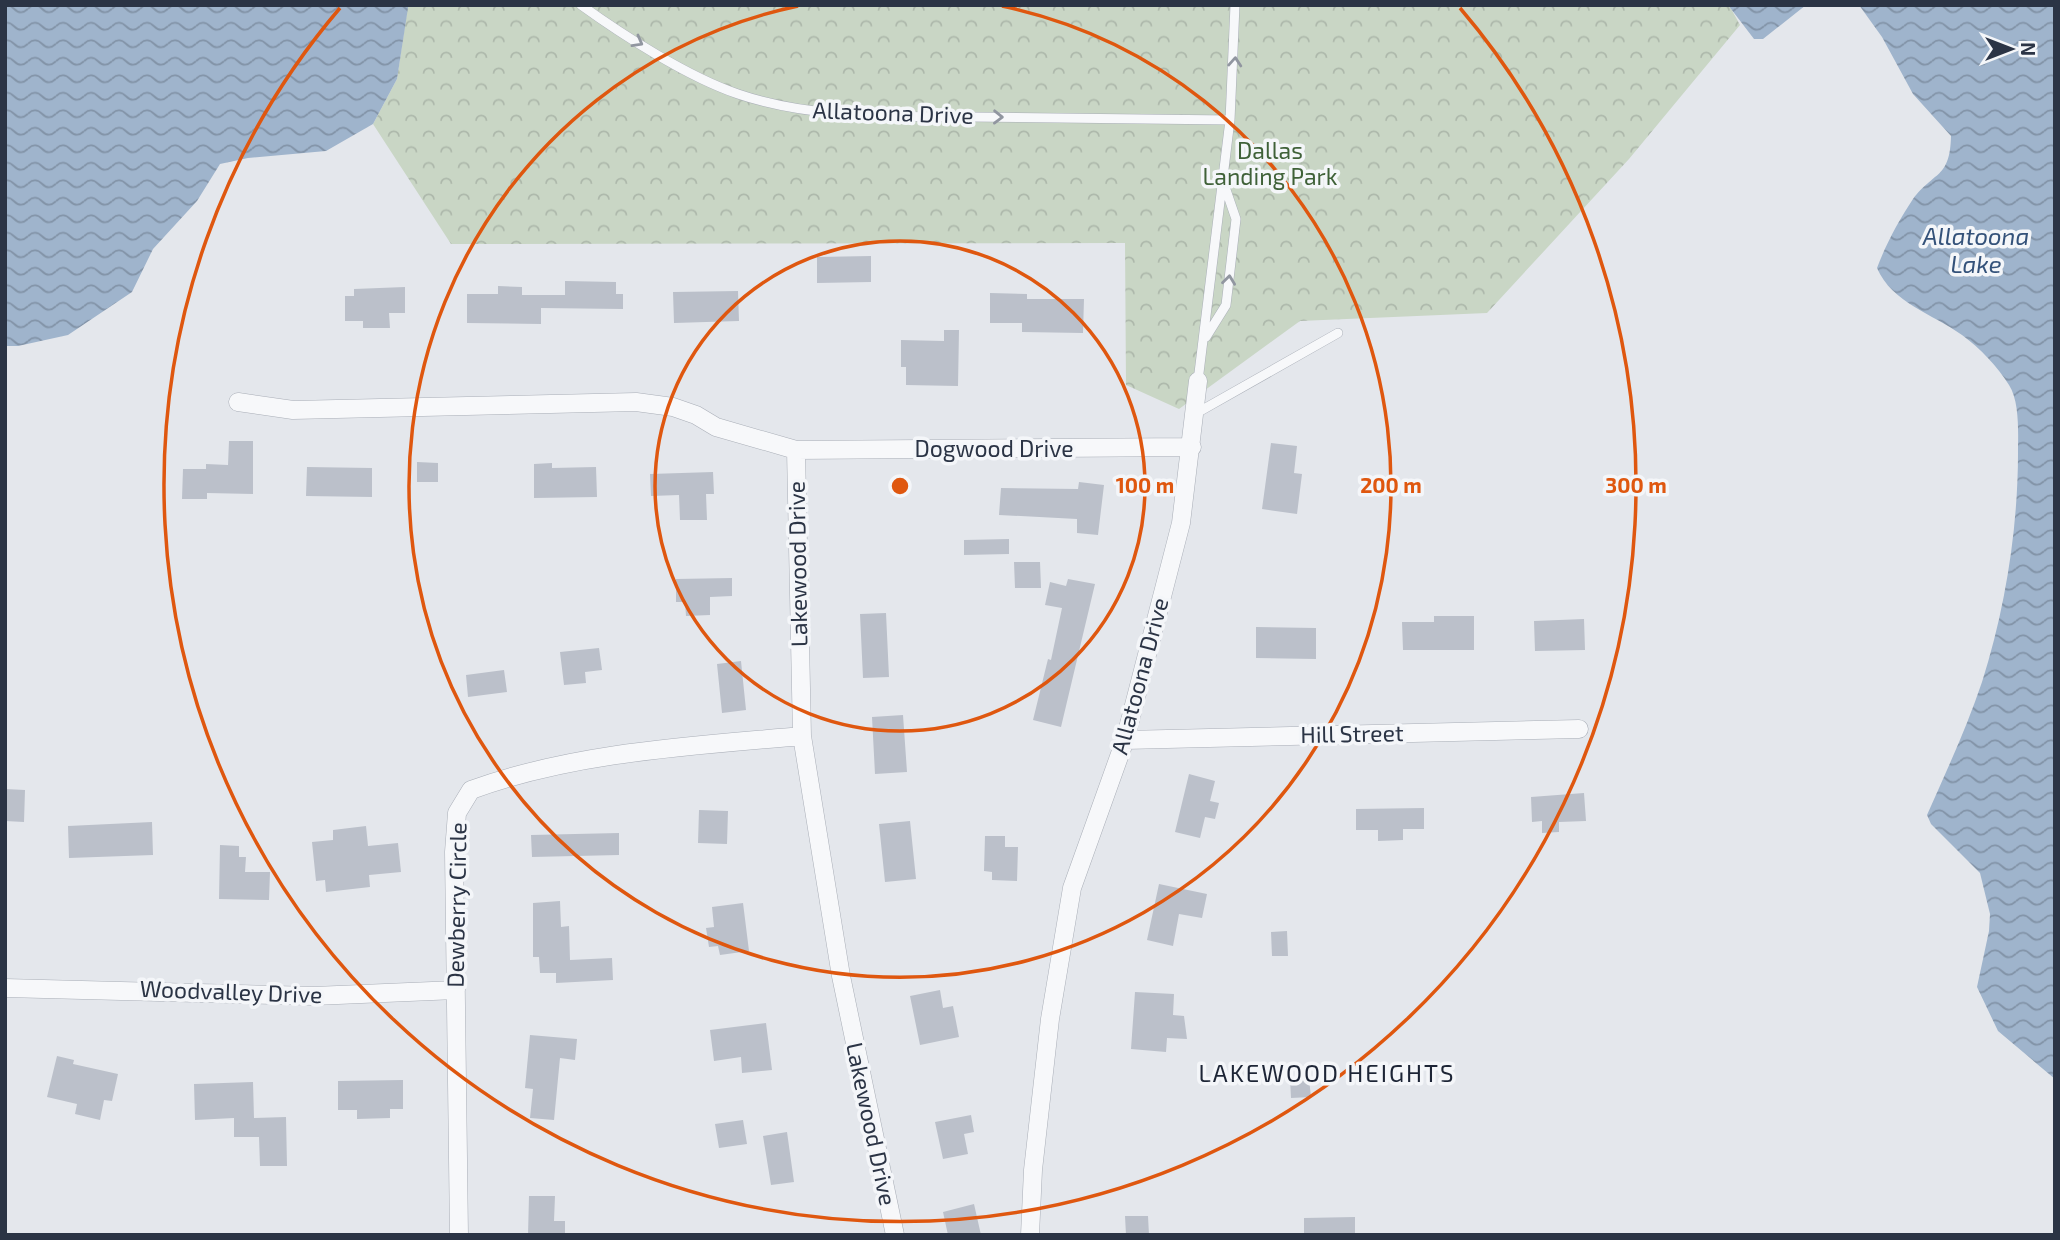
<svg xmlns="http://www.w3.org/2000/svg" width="2060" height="1240" font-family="'Exo 2',sans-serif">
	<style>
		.forest { fill: url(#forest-crowns) }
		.water { fill: url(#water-waves) }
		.building { fill: #bbc0ca }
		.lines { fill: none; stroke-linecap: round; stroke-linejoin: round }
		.lane-casing { stroke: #a9aeb7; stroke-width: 10 }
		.street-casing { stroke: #a9aeb7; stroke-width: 19 }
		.lane { stroke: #f7f8fa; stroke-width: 9 }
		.street { stroke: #f7f8fa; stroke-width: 18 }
		.oneway { stroke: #9196a0 }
		.ring { fill: none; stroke: #df570f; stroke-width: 3.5 }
		.labels { text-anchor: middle; stroke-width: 7; stroke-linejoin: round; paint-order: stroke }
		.street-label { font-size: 23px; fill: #2b3445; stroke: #f4f6f9 }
		.park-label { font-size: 23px; fill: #3f6138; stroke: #f4f6f9 }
		.water-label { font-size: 24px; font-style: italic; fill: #34527a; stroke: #f4f6f9 }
		.neighbourhood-label { font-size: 24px; letter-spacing: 2px; fill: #1d2536; stroke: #f4f6f9 }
		.centre { fill: #df570f; stroke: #f4f6f9; stroke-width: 3.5 }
		.ring-label { font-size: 21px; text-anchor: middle; font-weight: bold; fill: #df570f; stroke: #f4f6f9; stroke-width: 7; stroke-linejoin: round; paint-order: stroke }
	</style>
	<defs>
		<pattern id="forest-crowns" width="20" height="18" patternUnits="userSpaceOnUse" patternTransform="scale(1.75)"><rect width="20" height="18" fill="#c9d6c5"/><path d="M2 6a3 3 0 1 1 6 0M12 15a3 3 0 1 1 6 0" fill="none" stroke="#adb8ab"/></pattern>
		<pattern id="water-waves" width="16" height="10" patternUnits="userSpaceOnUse" patternTransform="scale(1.75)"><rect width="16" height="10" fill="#9fb4cc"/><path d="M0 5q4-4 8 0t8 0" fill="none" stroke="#8293a7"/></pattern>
	</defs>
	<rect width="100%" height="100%" fill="#e4e7ec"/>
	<path class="forest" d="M408 5H1729L1740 25 1629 159 1487 313 1300 321 1179 409 1126 385 1125 243 451 244 373 124 397 79Z"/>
	<path class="water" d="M5 5H408V8L397 79 373 124 326 151 248 158 220 164 197 201 153 249 132 292 68 335 18 346H5Z
		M1728 5H1806L1763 39H1754Z
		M1859 5H2055V1079L1998 1031 1977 987 1989 931 1990 914 1980 873 1931 824 1927 815C1946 772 1967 727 1982 682 2005 610 2018 529 2018 453 2018 434 2020 402 2009 385 1998 367 1980 348 1962 335 1933 314 1892 303 1877 268 1886 244 1899 220 1913 199 1934 171 1950 179 1951 136L1913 94 1882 37Z"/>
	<path class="building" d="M871 256V282L817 283V257Z
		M565 281 616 282V294H623V309L541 308V324L467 323V294H498V286L522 287V295H565Z
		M405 287V313H389L390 328H363V321H345V296H354V289Z
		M738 291 739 321 674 323 673 292Z
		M990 293 1027 294V299H1084L1083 333 1022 332V323H990Z
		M944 330H959L958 386 906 385V367H901V340L944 341Z
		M229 441H253V494L207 493V499H182L183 469H206V464L228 465Z
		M1271 443 1297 446 1294 473 1302 474 1297 514 1262 509Z
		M417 462 438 463V482H417Z
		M552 463V468L596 467 597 497 534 498V464Z
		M307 467 372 468V497L306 496Z
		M713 472 714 494H706L707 520H680L679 495 651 496 650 474Z
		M1079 482 1104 485 1098 535 1077 533V519L999 515 1001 488 1078 489Z
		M1009 539V554L964 555V540Z
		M1014 562H1040L1041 588H1015Z
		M732 578V596L710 597V615L686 616 685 602H676V579Z
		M1068 579 1095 584 1061 727 1033 720 1048 659 1051 660 1062 608 1045 605 1050 582 1066 586Z
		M886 613 889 677 863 678 860 614Z
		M1434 616H1474V650H1403L1402 622H1434Z
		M1584 619 1585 650 1535 651 1534 621Z
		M1256 627 1316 628V659L1256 658Z
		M599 648 602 670 585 672 586 683 564 685 560 652Z
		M741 661 746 710 722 713 717 664Z
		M504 670 507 692 468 697 466 675Z
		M903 715 907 772 875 774 872 717Z
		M1189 774 1215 781 1210 801 1219 803 1215 819 1205 817 1200 838 1175 832Z
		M5 789 25 790 24 822 5 821Z
		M1584 793 1586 821 1559 822V832L1542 833V821L1532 822 1531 797Z
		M1424 808V829H1403V840L1378 841V830H1356V809Z
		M699 810 728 811 727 844 698 843Z
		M910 821 916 879 885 882 879 824Z
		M152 822 153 855 69 858 68 826Z
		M366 826 368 846 398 843 401 872 369 875 370 887 326 892 325 880 316 881 312 842 333 840V830Z
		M619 833V855L532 857 531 835Z
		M985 836H1005V847H1018L1017 881 992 880V872L984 871Z
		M220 845 239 846V857H246L245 872H270L269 900 219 899Z
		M1159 884 1207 894 1202 918 1179 914 1173 946 1147 940Z
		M560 901 561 927 569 926 570 960 612 958 613 980 556 983V973H540L539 957H533V903Z
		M743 903 749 951 720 955 718 946 709 947 706 928 714 927 712 907Z
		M1287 931 1288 956H1272L1271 932Z
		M940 990 943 1008 953 1006 959 1037 920 1045 910 996Z
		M1135 992 1174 994 1173 1015 1184 1016 1187 1039 1167 1038 1166 1052 1131 1049Z
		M766 1023 772 1070 742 1073 741 1057 714 1061 710 1030Z
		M530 1035 577 1039 575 1060 560 1058 554 1120 530 1118 533 1089 525 1088Z
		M57 1056 74 1060 73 1064 118 1074 112 1101 104 1100 100 1120 75 1114 77 1104 47 1097Z
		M1290 1079H1309L1311 1097 1291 1098Z
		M403 1080V1109H390V1118L357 1119V1110H338V1081Z
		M253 1082 254 1118 286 1117 287 1166H260L259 1137H234V1118L195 1120 194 1084Z
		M971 1115 974 1132 964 1134 968 1154 943 1159 935 1122Z
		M743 1120 747 1144 719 1148 715 1124Z
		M787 1132 794 1182 771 1185 763 1136Z
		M529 1196H555L554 1221H565V1235H528Z
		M974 1204 981 1235H948L943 1212Z
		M1125 1216H1148L1149 1235H1126Z
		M1355 1217V1235H1304V1218Z"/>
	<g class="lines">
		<g class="lane-casing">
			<path id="lane" d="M581 5C624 36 688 77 738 94 811 119 893 116 970 117 1057 118 1143 119 1230 120
				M1206 337 1226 305 1236 219 1224 184
				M1198 381 1230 120 1235 5
				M1195 414 1338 333"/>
		</g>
		<g class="street-casing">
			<path id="street" d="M238 402 293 410 636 402 673 407 696 415 716 427 796 450 1192 447
				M796 450 802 736 841 976 895 1235
				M1125 740 1579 729
				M5 988 314 996 456 990
				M459 1235 454 852 457 813 471 790C575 752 692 746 802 736
				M1030 1235 1033 1170 1050 1019 1072 888 1125 740 1181 523 1198 381"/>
		</g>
		<use href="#lane" class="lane"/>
		<use href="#street" class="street"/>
	</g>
	<defs><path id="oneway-chevron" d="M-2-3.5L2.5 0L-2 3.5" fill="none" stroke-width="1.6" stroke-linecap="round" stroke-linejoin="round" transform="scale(1.75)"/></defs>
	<g class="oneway">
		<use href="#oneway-chevron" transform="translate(638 42) rotate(29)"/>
		<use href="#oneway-chevron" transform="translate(1235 62) rotate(-86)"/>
		<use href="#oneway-chevron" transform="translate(998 117) rotate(1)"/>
		<use href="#oneway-chevron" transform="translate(1229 280) rotate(-83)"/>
	</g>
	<g class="ring">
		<circle cx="900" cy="486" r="245"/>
		<path d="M1002 6A491 491 0 1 1 798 6"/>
		<path d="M1460 8A736 736 0 1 1 340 8"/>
	</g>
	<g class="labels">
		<g class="street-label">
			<text transform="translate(893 113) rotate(2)" y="8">Allatoona Drive</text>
			<text x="994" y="457">Dogwood Drive</text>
			<text transform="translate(798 564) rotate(-91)" y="8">Lakewood Drive</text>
			<text transform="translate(1140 676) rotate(-75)" y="8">Allatoona Drive</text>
			<text transform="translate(1352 734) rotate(-1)" y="8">Hill Street</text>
			<text transform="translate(457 905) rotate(-89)" y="8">Dewberry Circle</text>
			<text transform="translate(231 992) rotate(2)" y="8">Woodvalley Drive</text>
			<text transform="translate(871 1124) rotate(78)" y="8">Lakewood Drive</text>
		</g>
		<g class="park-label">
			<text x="1270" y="159">Dallas<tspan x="1270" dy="26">Landing Park</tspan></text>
		</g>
		<g class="water-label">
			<text x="1976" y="245">Allatoona<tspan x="1976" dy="28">Lake</tspan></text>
		</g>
		<g class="neighbourhood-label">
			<text x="1327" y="1082">LAKEWOOD HEIGHTS</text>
		</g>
	</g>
	<circle cx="900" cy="486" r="10" class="centre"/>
	<g class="ring-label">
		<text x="1145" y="493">100 m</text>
		<text x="1391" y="493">200 m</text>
		<text x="1636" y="493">300 m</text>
	</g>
	<rect width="2060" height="1240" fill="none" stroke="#2b3445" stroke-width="14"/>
	<g transform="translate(2011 49) rotate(90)" stroke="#f4f6f9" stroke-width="5" paint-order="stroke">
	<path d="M0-5L12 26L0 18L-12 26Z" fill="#2b3445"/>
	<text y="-10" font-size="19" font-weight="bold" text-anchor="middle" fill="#2b3445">N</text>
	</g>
</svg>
